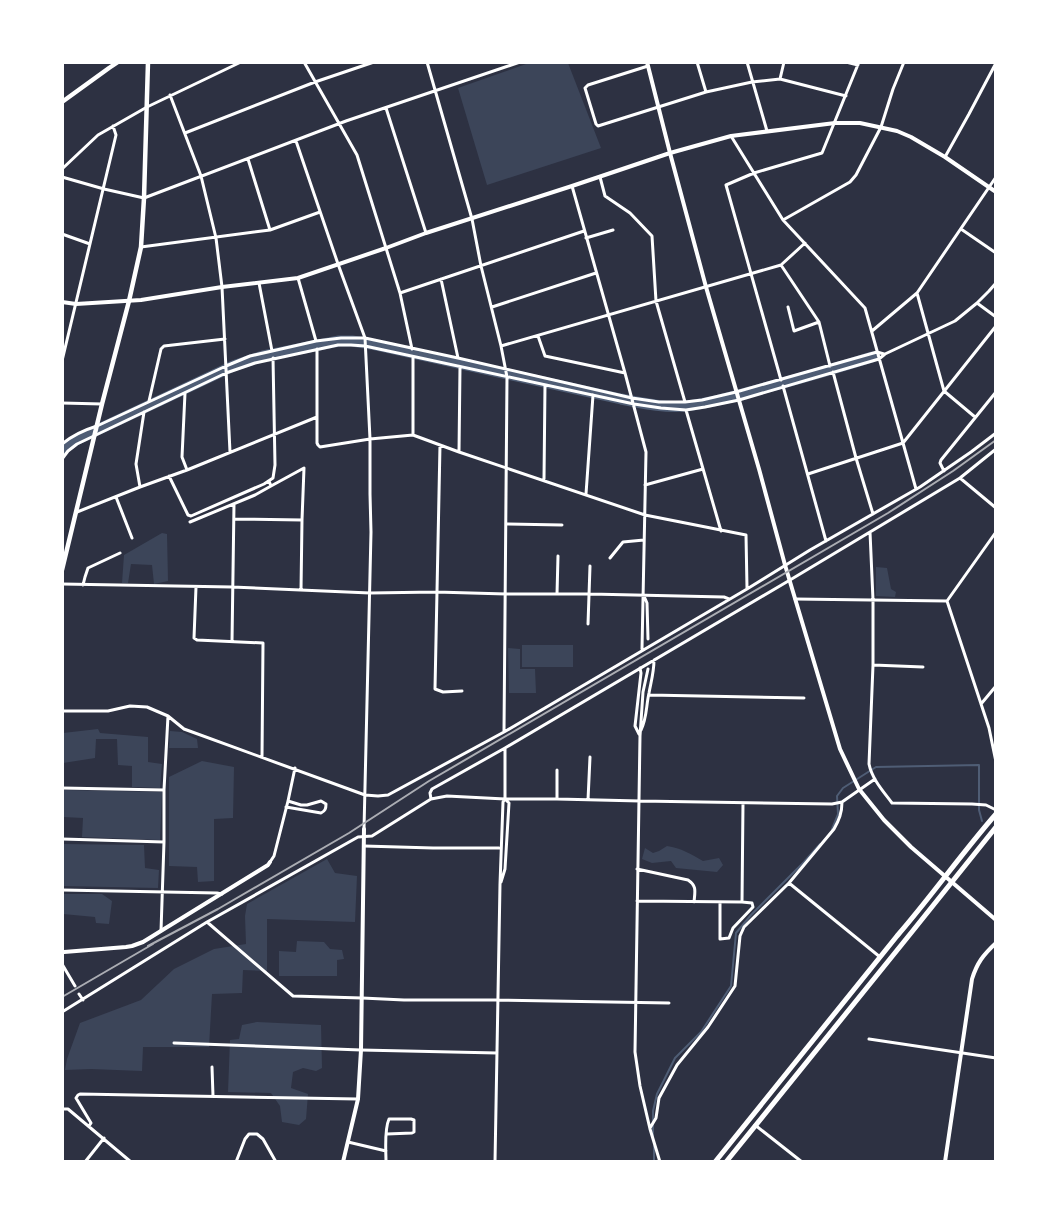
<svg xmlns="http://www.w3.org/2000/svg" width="1058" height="1224" font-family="'Noto Sans',sans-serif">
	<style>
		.green { fill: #3c4559 }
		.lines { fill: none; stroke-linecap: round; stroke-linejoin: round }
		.stream { stroke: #4f5d75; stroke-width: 2 }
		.river { stroke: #4f5d75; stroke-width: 11 }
		.minor { stroke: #fff; stroke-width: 3 }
		.tertiary { stroke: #fff; stroke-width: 4 }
		.secondary { stroke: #fff; stroke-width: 4.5 }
		.trunk { stroke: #fff; stroke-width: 5 }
		.rail { stroke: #abadb3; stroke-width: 2 }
	</style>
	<rect width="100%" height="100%" fill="#2d3142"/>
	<path class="green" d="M529 63H568L601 148 487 185 458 88Z
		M162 533 167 534 168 581 154 584 152 565 131 564 128 583H122L124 555Z
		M876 567 887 568 891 589 896 592 895 597 876 596Z
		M522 645H573V667H522Z
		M508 648 520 649V669H535L536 693H509Z
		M98 729 100 733 148 737V762L162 764 160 788 132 787V766L118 765 117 739H96L95 758 63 763V733Z
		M170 731 182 732 197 739 198 748H169Z
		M202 761 234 767 233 818 214 819V881L198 882 197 867 169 866V777Z
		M63 790 162 792 160 840 82 837 83 818 63 817Z
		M63 844 144 845 145 868 159 870 158 888 63 886Z
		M667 846C681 848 691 854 703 861L719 858 723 865 717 872 676 868 671 861 652 863 642 859 645 848 653 853 659 851Z
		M327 859 335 873 357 876 355 922 267 919V971L243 970 242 993 212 994 209 1047H143L142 1071 91 1069 65 1070 67 1059 80 1023 141 1000 174 969 214 949 246 944 245 916 247 904Z
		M62 894H102L112 901 109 924 96 923 95 917 63 914Z
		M297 941 324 942 330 949 342 950 344 959 337 960V976H279V951L296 952Z
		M257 1022 321 1025 322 1068 316 1071 303 1068 293 1072 291 1088 308 1094 306 1119 299 1125 282 1122 280 1106 271 1093 228 1092 230 1040 239 1039 242 1025Z"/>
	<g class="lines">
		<path class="stream" d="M832 829 838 814 837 796 843 788 876 767 979 765V810L982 821
			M653 1136V1111L657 1094 675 1058 701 1032 731 986 736 933 751 915 804 862 820 844
			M654 1146V1162"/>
		<path class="river" d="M62 450 66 447 76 440 233 366 263 356 339 341H352L371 344 621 399C642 403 664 408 686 406 710 404 733 396 757 390 795 380 834 369 872 357"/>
		<path class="minor" d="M304 62 357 155 400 293 412 349
			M427 62 472 219 481 266 501 346 507 377 504 731
			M697 62 706 92
			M747 62 767 131
			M846 62 858 65
			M648 66 588 85 585 88 596 124 598 126 706 92 752 82 780 79 846 96
			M780 79 784 62
			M170 95 201 176 216 238 222 287 230 452
			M386 108 426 233
			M185 133 315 82 374 62
			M731 136 783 220 865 308 903 443 808 474
			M296 141 338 264 365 338 370 439V494L371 532 364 829
			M945 157 969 114 996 63
			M248 159 270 230
			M62 169 98 135 147 107 241 62
			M62 177 104 189 144 198 346 121 520 62
			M600 177 605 196 630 213 652 236 656 301 685 402
			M572 186 625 373 646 452 642 649
			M783 220 850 182 856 175 881 127 893 89 904 62
			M961 229 996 253
			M62 234 90 244
			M586 238 613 230
			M141 247 270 230 320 212
			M781 265 819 322 830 366
			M298 278 316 341
			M441 279 458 358
			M259 283 272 351
			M400 293 584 231
			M917 293 944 391 975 417
			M977 303 996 317
			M492 307 596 273
			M788 307 794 331 819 322
			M872 331 917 293 996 177
			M538 336 545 356 625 373
			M501 346 781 265 805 243
			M317 349V417
			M413 357V435
			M62 361 116 135 113 126
			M833 372 856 458 873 514
			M781 380 726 185 754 173 822 153 859 62
			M783 386 826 541
			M185 393 182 457 187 470
			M149 401 161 349 164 346 225 339
			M62 403 102 404
			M686 410 721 531
			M62 444C73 435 84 430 97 426L226 366 250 356 316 341 341 338H365L458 358 632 398 659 402H685L702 400 736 392 877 352 884 354
			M440 445 435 689 443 692 462 691
			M459 452 460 367
			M62 459 68 451 77 444 226 373 255 363 338 345H351L365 346 634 404 661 408 686 410 705 407 739 400 879 359 885 354 955 321 977 303 989 291 996 283
			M944 471 940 463 941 460 996 392
			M169 476 188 515 191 516 264 484 273 478 275 465 273 358
			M960 478 996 508
			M544 479 545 385
			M269 481 271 486 304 468 302 520 301 590
			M645 485 703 469
			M140 487 136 464 144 412
			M916 489 903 443 996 326
			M586 494 593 395
			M116 497 132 538
			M77 512 140 487 187 470 317 417V443L318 445 320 447 370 439 413 435 459 452 645 515 746 535 747 588
			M234 519 302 520
			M190 522 255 495 271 486
			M506 524 562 525
			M870 532 873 600V665L869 764C872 779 883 791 892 803L972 804 986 805 996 810
			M610 558 623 542 644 540
			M62 584 232 587 370 593 436 592 506 594H590L724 597 729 599
			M83 585 85 577 88 568 120 553
			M196 587 194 638 197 640 263 643 262 757
			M557 594 558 556
			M644 596 647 603 648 639
			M795 599 947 601
			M947 601 989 728 996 762
			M947 601 996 532
			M588 624 590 566
			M232 642 234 504
			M873 665 923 667
			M648 669 643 692 640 736 635 1052 640 1086 650 1129 660 1162
			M649 695 804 698
			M981 704 996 686
			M62 711H108L130 706 147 707 168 716 184 729 365 795 378 796 388 795 504 732 747 589 810 550 920 487 971 452 996 433
			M641 730C647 718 646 706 649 693 651 682 654 672 654 660
			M639 734 635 726 641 673 640 668
			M62 788 164 790
			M431 799 430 793 432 789 505 748 790 580 960 478 996 449
			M557 799V770
			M588 800 590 757
			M286 807 321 813C325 811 326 809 326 804L321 801 307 805H301L288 801
			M62 839 164 842
			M364 846 433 848H499
			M270 862 274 856 288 801 295 768
			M637 869 688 880C697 886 695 891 694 902
			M501 882 505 869 509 803 506 800
			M789 883 880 957
			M62 890 217 893 222 894
			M637 901 742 902 752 903 753 907 733 928 729 938 720 939V902
			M742 902 743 803
			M207 922 293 996 362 998 404 1000H498L669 1003
			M161 931 164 842V790L168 716
			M62 964 75 986
			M79 994 83 1000
			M62 1012 207 922 358 837 372 836 431 799 447 796 505 799H557L640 801 832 804 842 802 875 779
			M869 1039 996 1058
			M174 1043 361 1050 497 1053
			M212 1067 213 1096
			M62 1109H68L131 1162
			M755 1125 802 1162
			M89 1126 91 1123 76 1098 78 1095 80 1094 358 1099
			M650 1128 656 1118 659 1098 677 1065 708 1027 735 986 740 936 744 927 789 883 834 829C839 820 842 813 842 802
			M348 1142 386 1151
			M85 1162 104 1138
			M236 1162 245 1139 249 1134H257L263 1139 276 1162
			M386 1162C386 1150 384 1130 389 1119H411L414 1120V1132L412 1133 387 1134
			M495 1162 500 884 503 802 505 799V748"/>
		<path class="tertiary" d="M647 62 670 153 706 287 759 469 785 565 840 749 859 789 884 820 911 847 996 920
			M62 302 76 304 141 300 222 287 298 278 386 248 426 233 572 186 670 153 731 136 835 123H860L897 131 911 137 945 157 996 192
			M64 952 126 947 132 946 143 942 268 865 270 862
			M343 1162 358 1099 361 1050 364 829
			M945 1162 972 979C977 963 983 955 996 943"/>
		<path class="secondary" d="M62 102 109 68 118 62
			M62 570 102 404 129 301 141 247 144 198 148 62"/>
		<path class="trunk" d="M715 1162 897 936C931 897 961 854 996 814
			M726 1162 911 933 996 827"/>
		<path class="rail" d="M148 946 218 909 349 833 429 781 888 513 953 471 996 440
			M62 997 153 944"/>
	</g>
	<rect width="1058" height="1224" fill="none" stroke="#ffffff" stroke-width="128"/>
</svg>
